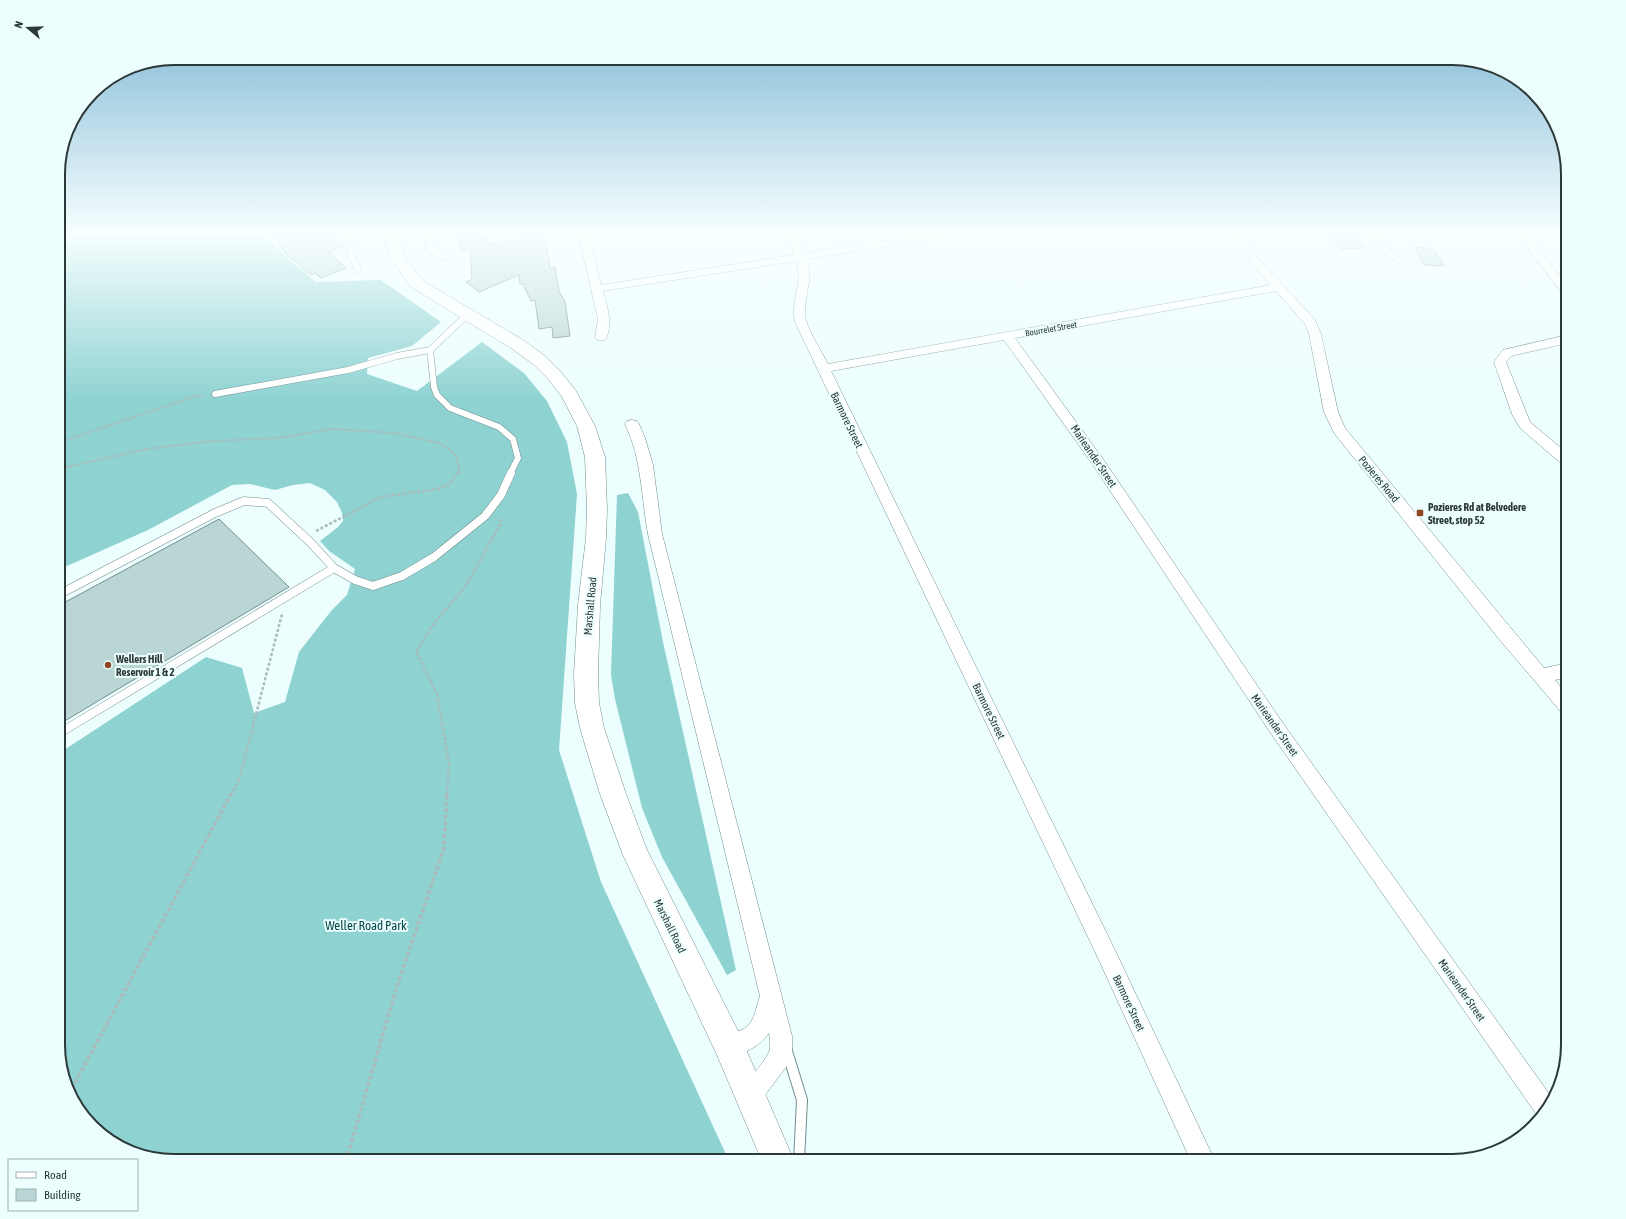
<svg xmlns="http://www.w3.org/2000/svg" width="1626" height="1219" font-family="'Asap Condensed',sans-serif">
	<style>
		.forest { fill: #8ed2d2 }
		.building { fill: #b9d5d4; stroke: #748e8e }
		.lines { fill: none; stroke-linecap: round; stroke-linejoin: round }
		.lane-far2-casing { stroke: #748e8e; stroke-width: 7 }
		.lane-far1-casing { stroke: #748e8e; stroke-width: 9 }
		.lane-casing { stroke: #748e8e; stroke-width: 12 }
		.street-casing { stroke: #748e8e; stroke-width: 1 }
		.secondary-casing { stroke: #748e8e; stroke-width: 1 }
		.path-far2 { stroke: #abbaba; stroke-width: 2; stroke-dasharray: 2.5 1.5; stroke-linecap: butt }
		.path-far1 { stroke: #abbaba; stroke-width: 2.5; stroke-dasharray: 3 2; stroke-linecap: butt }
		.path { stroke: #abbaba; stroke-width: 3.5; stroke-dasharray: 4 2.5; stroke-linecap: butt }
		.lane-far2 { stroke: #fff; stroke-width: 6 }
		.lane-far1 { stroke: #fff; stroke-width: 8 }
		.lane { stroke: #fff; stroke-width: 10 }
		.street { fill: #fff; fill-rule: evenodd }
		.secondary { fill: #fff; fill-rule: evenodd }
		.poi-dot { fill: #8e4722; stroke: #edfefe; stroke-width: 1.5 }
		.labels { text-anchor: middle; stroke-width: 4; stroke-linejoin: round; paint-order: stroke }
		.far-street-label { font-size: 9px; fill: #2d3838; stroke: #edfefe }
		.street-label { font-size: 11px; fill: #2d3838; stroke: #edfefe }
		.poi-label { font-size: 11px; font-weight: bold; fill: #2d3838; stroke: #edfefe; text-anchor: start }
		.near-park-label { font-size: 13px; fill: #064747; stroke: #edfefe }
		.rim { fill: none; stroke: #2d3838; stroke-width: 2 }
	</style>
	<rect width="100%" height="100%" fill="#edfefe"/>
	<path class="forest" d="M69 232H258L316 282 381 280 441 322 412 346 368 358 367 374 417 391 482 342 524 373 547 401 567 442 577 494 559 750 601 882 729 1161H174L136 1155 103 1137 70 1097 58 1052V754L206 657 242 668 254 713 285 702 299 652 331 611 347 595 355 569 329 551 320 541 338 527 343 521 342 513 337 502 325 490 310 483 293 485 275 490 250 484 232 485 148 530 58 570V237Z
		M628 493 638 512 663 642 736 970 727 975 662 857 642 808 615 699 611 675 617 495Z"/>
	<path class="building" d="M283 232H326L344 246 328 252 346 268 321 278 315 273 311 275 284 252H286L278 245 281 244 272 236Z
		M458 232H482V238H487V244L521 240 520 235 544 232 550 268 555 267 559 291 565 302 570 336 553 338 552 327 539 329 535 300 531 301 523 284H520L519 275 479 292 466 282 472 279 470 249 460 251Z
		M1327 232H1351L1365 248 1341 249Z
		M1415 247 1434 249 1444 266 1424 265Z
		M219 519 289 587 58 725V606Z"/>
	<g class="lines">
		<g class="lane-far2-casing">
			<path id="lane-far2" d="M344 232 348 238 351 256 358 269
				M1371 232 1393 257
				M467 315 430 350 434 387 437 395 450 408 499 427 513 439 518 458 510 474
				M215 394 348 370 397 356 430 350"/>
		</g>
		<g class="lane-far1-casing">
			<path id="lane-far1" d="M58 595 215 513 244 501 268 503 310 542 334 568 355 580 373 586 402 576 434 557 485 516 501 495 511 473
				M58 734 334 568"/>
		</g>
		<g class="lane-casing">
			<path id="lane" d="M786 1048 802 1100 799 1161"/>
		</g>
		<g class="street-casing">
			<path id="street" d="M422 232H432L437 249 452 258 450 260H442L428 253Z
				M578 232H588L601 285 794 255 786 232H796L804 253 939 232H962L961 234 957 235 807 259C814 277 804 295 805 314 805 326 822 352 828 364L1271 285 1224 232H1234L1315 320 1321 334 1338 412 1345 428 1544 668 1568 663V677L1555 680 1568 696V715L1562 713 1499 639 1334 433 1324 412 1309 334 1305 324 1276 291 1015 338 1103 459 1282 722 1553 1099 1544 1116 1539 1118 1270 732 1093 465 1004 340 831 371 1112 944 1215 1161H1191L1098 958 795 322C790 302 804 280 796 261L603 291C607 306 614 326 605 340H597L595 337 598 319Z
				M1516 232H1526L1568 286V297L1564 296Z
				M1568 335V343L1511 356 1506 362 1530 422 1568 454V467L1563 465 1520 428 1512 414 1494 362 1503 350Z
				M632 420 637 421 639 424 645 438 653 465 662 534 792 1036V1053L786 1067 759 1103 751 1106 743 1103 740 1095C746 1079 761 1068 769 1052 771 1048 770 1038 769 1033 759 1048 737 1059 720 1052L717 1044 720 1036C727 1034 733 1033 739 1031 755 1026 755 1009 760 996L648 534C641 496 642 459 625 424L627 421Z"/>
		</g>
		<g class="secondary-casing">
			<path id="secondary" d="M382 232H396L406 259 423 281 523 340 545 356 560 371 576 391 595 426 605 457 607 509 606 538 600 605 598 674 599 703 604 728 626 794 647 850 739 1033 794 1161H762L717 1055 623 855 600 794 580 728 575 703 574 674 578 605 586 538 587 509 585 457 577 426 562 397 548 379 533 364 511 348 411 287 391 259Z"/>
		</g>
		<path class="path-far2" d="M58 443 196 396 204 395
			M58 469 146 449 212 441 278 438 332 429 394 433 440 443 456 455 460 471 457 474"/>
		<path class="path-far1" d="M316 531 381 497 437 489 448 485 458 473
			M231 795 239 780 282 614
			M447 795 449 764 437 694 416 651 433 625 467 584 501 523V517"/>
		<path class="path" d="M69 1094 231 794
			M346 1161 397 986 444 848 447 794"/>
		<use href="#lane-far2" class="lane-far2"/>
		<use href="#lane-far1" class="lane-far1"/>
		<use href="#lane" class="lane"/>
		<use href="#street" class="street"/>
		<use href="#secondary" class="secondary"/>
	</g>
	<linearGradient id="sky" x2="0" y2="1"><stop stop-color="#77b3d2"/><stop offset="0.58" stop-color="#f7ffff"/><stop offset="1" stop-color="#f7ffff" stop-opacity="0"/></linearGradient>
	<rect width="1626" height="402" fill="url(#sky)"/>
	<g class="poi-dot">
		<rect x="1416" y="509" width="8" height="8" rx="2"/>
		<circle cx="108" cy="665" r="4"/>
	</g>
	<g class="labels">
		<g class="far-street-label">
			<text transform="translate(1051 329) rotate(-10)" y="3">Bourrelet Street</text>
		</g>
		<g class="street-label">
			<text transform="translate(847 420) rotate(64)" y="4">Barmore Street</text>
			<text transform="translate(1094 456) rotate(56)" y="4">Marieander Street</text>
			<text transform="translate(1379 479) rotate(50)" y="4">Pozieres Road</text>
			<text transform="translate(590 606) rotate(-85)" y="4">Marshall Road</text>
			<text transform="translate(989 711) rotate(64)" y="4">Barmore Street</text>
			<text transform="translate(1275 725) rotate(55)" y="4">Marieander Street</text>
			<text transform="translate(670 926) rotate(64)" y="4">Marshall Road</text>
			<text transform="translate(1462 990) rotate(55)" y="4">Marieander Street</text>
			<text transform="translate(1129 1003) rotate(65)" y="4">Barmore Street</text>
		</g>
		<g class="poi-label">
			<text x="1428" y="511">Pozieres Rd at Belvedere<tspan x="1428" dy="13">Street, stop 52</tspan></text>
			<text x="116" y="663">Wellers Hill<tspan x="116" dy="13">Reservoir 1 &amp; 2</tspan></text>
		</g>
		<g class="near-park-label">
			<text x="366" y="930">Weller Road Park</text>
		</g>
	</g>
	<path d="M0 0H1626V1219H0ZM174 65H1452A109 109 0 0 1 1561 174V1045A109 109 0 0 1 1452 1154H174A109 109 0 0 1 65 1045V174A109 109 0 0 1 174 65Z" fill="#edfefe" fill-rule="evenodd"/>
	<path class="rim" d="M174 65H1452A109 109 0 0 1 1561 174V1045A109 109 0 0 1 1452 1154H174A109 109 0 0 1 65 1045V174A109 109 0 0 1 174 65Z"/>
	<rect x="8" y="1159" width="130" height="52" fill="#edfefe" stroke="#a0afaf"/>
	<rect x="16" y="1172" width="20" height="6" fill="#ffffff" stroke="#a0afaf"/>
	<text x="44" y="1179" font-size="12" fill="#2d3838">Road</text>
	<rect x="16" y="1189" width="20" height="12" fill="#b9d5d4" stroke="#a0afaf"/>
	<text x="44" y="1199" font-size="12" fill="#2d3838">Building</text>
	<g transform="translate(28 28) rotate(289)" stroke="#edfefe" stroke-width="3" paint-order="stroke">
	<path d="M0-3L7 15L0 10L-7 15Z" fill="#2d3838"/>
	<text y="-6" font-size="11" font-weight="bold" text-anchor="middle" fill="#2d3838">N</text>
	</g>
</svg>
